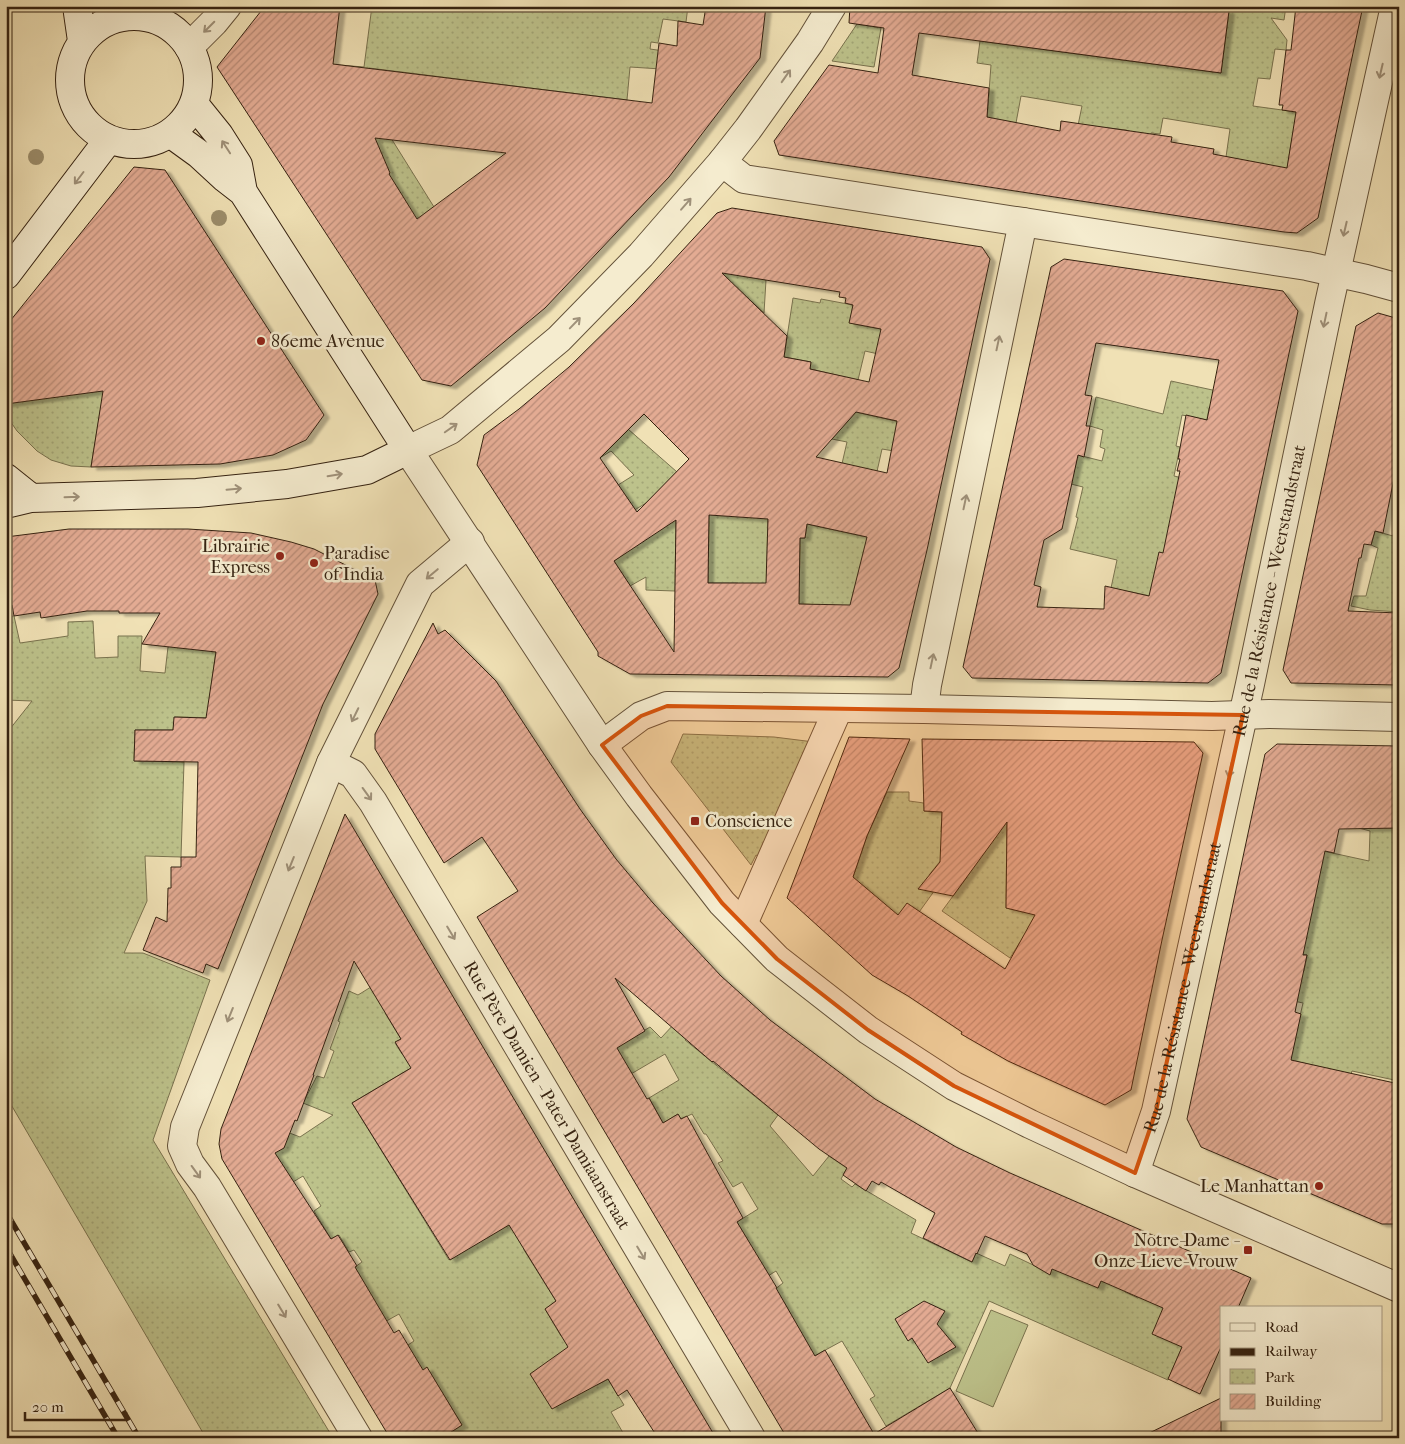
<svg xmlns="http://www.w3.org/2000/svg" width="1405" height="1444" font-family="'IM FELL French Canon',serif">
	<style>
		.grass { fill: #bdc28b; stroke: #79724e }
		.park { fill: url(#park-dots); stroke: #79724e }
		.building { fill: url(#building-hatch); stroke: #352211; fill-rule: evenodd; filter: url(#shadow) }
		.lines { fill: none; stroke-linecap: round; stroke-linejoin: round }
		.street-casing { stroke: #64523a; stroke-width: 30 }
		.secondary-casing { stroke: #352211; stroke-width: 30 }
		.street { stroke: #f5eccf; stroke-width: 28 }
		.secondary { stroke: #f5eccf; stroke-width: 28 }
		.rail-casing { stroke: #352211; stroke-width: 5.5 }
		.rail { stroke: #f5eccf; stroke-width: 4; stroke-dasharray: 11; stroke-linecap: butt }
		.tree { fill: #9c8e6c }
		.oneway { stroke: #9f917a }
		.marked { fill: #d6540c; fill-opacity: 0.2; stroke: #d6540c; stroke-width: 4; stroke-linejoin: round }
		.poi-dot { fill: #8f2418; stroke: #f5eccf; stroke-width: 2 }
		.labels { text-anchor: middle; stroke-width: 5; stroke-linejoin: round; paint-order: stroke }
		.poi-label { font-size: 18px; fill: #352211; stroke: #f5eccf; text-anchor: start }
		.street-label { font-size: 18px; fill: #352211; stroke: #f5eccf }
	</style>
	<defs>
		<pattern id="park-dots" width="8" height="8" patternUnits="userSpaceOnUse" patternTransform="scale(1.25)"><rect width="8" height="8" fill="#bdc28b"/><path d="M2 2h.1M6 6h.1" fill="none" stroke="#a3a677" stroke-width="1.8" stroke-linecap="round"/></pattern>
		<pattern id="building-hatch" width="6" height="6" patternUnits="userSpaceOnUse" patternTransform="scale(1.25)"><rect width="6" height="6" fill="#e3ab93"/><path d="M-1 1l2-2M0 6l6-6M5 7l2-2" fill="none" stroke="#b98b77"/></pattern>
		<filter id="shadow"><feDropShadow dx="5.5" dy="3" stdDeviation="1" flood-color="#0004"/></filter>
	</defs>
	<rect width="100%" height="100%" fill="#f0e1b5"/>
	<filter id="stains"><feTurbulence type="fractalNoise" baseFrequency=".004" numOctaves="4"/><feColorMatrix values="0 0 0 0 .2 0 0 0 0 .09 0 0 0 0 .02 0 0 0 .5 -.17"/></filter>
	<radialGradient id="worn" r=".72"><stop offset=".6" stop-color="#630" stop-opacity="0"/><stop offset="1" stop-color="#630" stop-opacity=".3"/></radialGradient>
	<path class="grass" d="M991 1310 1028 1325 993 1407 956 1391Z"/>
	<path class="park" d="M372 6H688L686 22 663 19 658 43 651 42 650 49 664 51 661 69 630 67 627 100 369 68 366 98 434 207 418 243 326 64 364 67Z
		M1209 6H1286L1284 20 1271 18 1287 40 1286 50 1275 49 1270 79 1258 78 1253 106 1333 117 1327 143 1292 138 1287 169 1226 157 1230 129 1163 118 1160 134 1151 133 1150 138 1126 130 1108 128 1076 135 1082 106 1021 96 1016 123 987 119 991 65 977 63 980 41 1221 73 1229 11 1208 8Z
		M857 24 881 28 874 67 832 61Z
		M730 266 766 280 764 313 722 274Z
		M793 298 820 303 821 299 853 305 850 323 881 329 896 358 865 351 858 380 810 369 811 362 784 357Z
		M169 371 102 401 91 467 71 466 51 460 37 451 17 431 6 415V404Z
		M1171 381 1217 391 1213 408H1209L1207 420 1182 415 1176 446 1180 447 1174 476 1183 478 1155 597 1111 588 1117 560 1070 549 1078 518 1076 517 1083 487 1071 484 1078 455 1102 461 1105 449 1100 447 1103 430 1090 426 1096 397 1163 414Z
		M856 412 900 422 894 451 882 449 876 476 841 468 847 442 832 439Z
		M628 429 677 472 646 503 612 524 618 485 634 475 611 451 598 459Z
		M1399 509V612L1370 610 1351 606 1354 596H1366L1378 548 1371 545 1375 531 1393 536Z
		M768 511 766 615 738 583H708L709 514Z
		M676 516 675 591 646 590V577L630 586 614 561Z
		M807 524 867 537 876 607 799 604 800 538H805Z
		M14 616 20 643 68 636V622L93 621 95 658 118 657V636H142L140 671 165 673 168 647 220 620 209 703 220 718 175 717 173 730H135L134 761 184 762 181 857 145 856 147 901 124 953H143L210 980 153 1140 333 1438H206L6 1096V734L32 701 6 700V617Z
		M683 734 774 737 814 742 762 858 756 855 751 865 671 762Z
		M887 792H909V801L924 803V811L942 812 941 832 976 833 1007 815 1006 908 1079 924 1075 952 1020 942 1010 958 942 911 967 877 941 860 929 875 940 883 904 933 853 877 867 836Z
		M1340 823 1370 828H1399V1035L1395 1046 1399 1047V1081L1352 1071 1351 1074 1290 1060 1303 1003 1280 998 1304 971 1307 955 1288 951 1314 849 1369 861 1370 831Z
		M379 982 393 1008 385 1013 401 1039 395 1043 402 1054 408 1051 416 1065 352 1103 449 1260 521 1217 524 1250 556 1301 545 1309 561 1336 575 1327 597 1385 608 1379 624 1405 611 1412 626 1438H451L448 1434 462 1425 427 1368 416 1375 408 1345 414 1341 399 1314 381 1324 355 1267 362 1262 354 1250 349 1252 339 1235 331 1239 314 1211 321 1206 303 1176 293 1182 272 1154 274 1127 300 1137 333 1115 303 1103 317 1076 324 1078 334 1051 330 1049 340 1022 338 1021 349 991 358 995Z
		M675 1023 689 1035 685 1040C716 1065 747 1090 778 1115L770 1126 813 1176 829 1156 847 1168 841 1179 852 1187 855 1184 916 1220 911 1233 972 1262 976 1253 1005 1266 1010 1254 1050 1273 1058 1256 1098 1288 1101 1281 1125 1289V1292L1138 1298 1141 1292 1191 1326 1168 1380 989 1301 950 1388 886 1426 870 1399 875 1396 842 1341 807 1360 792 1317 784 1302 770 1293 783 1283 776 1271 768 1276 737 1222 758 1209 742 1182 733 1187 718 1163 723 1161 706 1134H704L692 1114 681 1119 678 1114 663 1123 649 1098 679 1080 665 1054 631 1074 615 1048 650 1027 661 1038Z"/>
	<path class="building" d="M265 6H340L333 64 652 103 659 43 677 46 678 21 703 25 706 6H766L760 58 669 177 545 308 451 386 422 380 217 67ZM375 138 506 153 417 219 389 174 390 173Z
		M850 6H1197L1229 11 1221 73 919 33 912 75 989 88 987 117 1060 131 1061 121 1172 137 1171 142 1214 149 1213 154 1287 168 1296 112 1282 110 1283 105H1279L1286 50H1291L1296 6H1363L1318 218 1297 233 1284 232 779 155 774 141 829 65 878 73 884 28 849 23Z
		M134 167 165 170 324 415 306 440 273 455 220 464 91 467 103 391 6 404V326Z
		M732 208 982 247 990 259 927 550 899 668 888 677 630 674 598 656V652L477 465 484 435 519 409 569 367 634 303 717 213ZM722 273 840 292 839 297 846 298 845 303 853 305 849 323 881 329 869 382 810 369 811 362 784 357 787 336ZM856 412 897 421 887 473 816 457ZM644 414 689 459 637 512 600 458ZM709 515 768 519 766 583H708ZM676 520 674 652 614 561ZM807 524 867 537 850 605 799 604 800 538H805Z
		M1064 259 1283 291 1298 311 1221 673 1208 683 972 678 963 667 1051 267ZM1096 343 1219 360 1207 420 1186 415 1178 459H1180L1177 471H1180L1163 553 1159 552 1149 596 1105 586 1104 609 1037 607 1041 587 1034 585 1044 540 1062 529 1078 455 1084 457 1090 426H1086L1092 396 1085 395Z
		M1378 313 1399 319V454L1383 533 1375 531 1371 545 1364 544 1361 558H1359L1348 611 1399 613V685L1291 683 1283 670 1356 326Z
		M69 529H188L251 533 291 542 314 549 375 580 378 594 323 704 218 969 206 964 203 973 143 950 156 917 167 922 168 888H171V867H181V857H196L198 762 134 761 135 730H173L174 717 206 718 216 652 142 644 160 613H119V611H87L41 618 40 612 14 616 12 605 6 606V537Z
		M433 623 438 634 445 630 496 681 580 809 616 859 653 903 721 976 770 1020 875 1099 956 1147 1010 1173 1251 1278 1238 1308H1221V1347L1200 1394 1168 1379 1182 1347 1152 1334 1163 1308 1101 1281 1098 1288 1052 1269 1050 1275 1033 1265 1027 1254 985 1236 977 1254 976 1253 972 1262 923 1238 935 1213 881 1182 879 1185 872 1181 866 1191 843 1175 847 1168 819 1149 713 1061 712 1062 615 978 645 1031 617 1048 647 1099 649 1098 663 1123 678 1114 681 1119 687 1116 743 1218 737 1222 777 1288H776L815 1356 825 1350 874 1434 950 1388 981 1438H787L477 917 518 891 482 837 444 863 375 749V734Z
		M849 737 910 739 867 836 853 877 898 915 907 903 1005 969 1035 915 1006 908 1007 822 953 896 918 889 940 862 942 812 924 811 922 739 1194 742 1203 753 1162 940 1131 1090 1105 1105 1008 1061 961 1034 962 1032 908 996 872 975 787 898Z
		M1277 744 1399 746V828L1339 829 1334 853 1325 851 1303 955H1307L1295 1012 1301 1014 1291 1060 1399 1084V1224H1382L1201 1147 1187 1119 1265 754Z
		M345 814 458 1005 716 1438H658L627 1390 618 1396 608 1379 552 1409 530 1374 568 1347 545 1309 556 1301 509 1225 450 1260 352 1103 411 1068 395 1042 401 1039 354 961 313 1075H314L297 1121 295 1120 284 1148 275 1153 331 1239 338 1235 357 1266 355 1267 394 1333 399 1330 423 1370 427 1367 462 1425 442 1438H390L222 1159 219 1144 221 1129Z
		M924 1301 945 1311 937 1324 956 1347 928 1363 912 1338 908 1341 895 1319Z
		M1221 1398V1438H1139Z"/>
	<g class="lines">
		<g class="street-casing">
			<g id="street">
				<path d="M832 6 810 42 748 129 722 162 641 255 559 339 450 430 408 450 602 745 639 796 722 903 777 959 868 1030 954 1086 1030 1124 1135 1173 1399 1288"/>
				<path d="M189 47 214 22 227 6"/>
				<path d="M722 162 744 179 1307 266 1366 279 1399 288"/>
				<path d="M924 709 927 685 1023 222"/>
				<path d="M602 745 641 716 667 706 924 709 1212 716 1269 714 1399 717"/>
				<path id="s1" d="M331 763 353 774 373 802 751 1438"/>
				<path d="M743 924 838 709"/>
				<path id="s2" d="M1135 1173 1156 1111 1250 684 1329 304 1395 6"/>
				<path d="M358 1438 207 1187 190 1164 182 1146 185 1127 331 763 420 584 470 542"/>
			</g>
		</g>
		<g class="secondary-casing">
			<path id="secondary" d="M77 6 82 41
				M70 80a64 64 0 1 1 128 0a64 64 0 1 1-128 0Z
				M170 133 199 154 225 178 243 192
				M6 275 109 139
				M6 478 31 498
				M6 504 31 498 197 493 287 484 367 470 408 450 243 192 238 165 219 135 194 104"/>
		</g>
		<use href="#street" class="street"/>
		<use href="#secondary" class="secondary"/>
		<g class="rail-casing">
			<path id="rail" d="M6 1212 139 1438
				M6 1247 118 1438"/>
		</g>
		<use href="#rail" class="rail"/>
	</g>
	<g class="tree">
		<circle cx="36" cy="157" r="8"/>
		<circle cx="219" cy="218" r="8"/>
	</g>
	<defs><path id="oneway-shaft" d="M-6 0H5M1.5-3L5.5 0L1.5 3" fill="none" stroke-width="1.6" stroke-linecap="round" stroke-linejoin="round" transform="scale(1.25)"/></defs>
	<g class="oneway">
		<use href="#oneway-shaft" transform="translate(209 27) rotate(135)"/>
		<use href="#oneway-shaft" transform="translate(1381 71) rotate(103)"/>
		<use href="#oneway-shaft" transform="translate(786 76) rotate(-55)"/>
		<use href="#oneway-shaft" transform="translate(226 147) rotate(-123)"/>
		<use href="#oneway-shaft" transform="translate(79 178) rotate(127)"/>
		<use href="#oneway-shaft" transform="translate(686 204) rotate(-49)"/>
		<use href="#oneway-shaft" transform="translate(1345 229) rotate(103)"/>
		<use href="#oneway-shaft" transform="translate(1325 320) rotate(102)"/>
		<use href="#oneway-shaft" transform="translate(575 323) rotate(-46)"/>
		<use href="#oneway-shaft" transform="translate(998 343) rotate(-78)"/>
		<use href="#oneway-shaft" transform="translate(451 428) rotate(-35)"/>
		<use href="#oneway-shaft" transform="translate(335 475) rotate(-9)"/>
		<use href="#oneway-shaft" transform="translate(234 489) rotate(-5)"/>
		<use href="#oneway-shaft" transform="translate(72 497) rotate(-2)"/>
		<use href="#oneway-shaft" transform="translate(965 502) rotate(-78)"/>
		<use href="#oneway-shaft" transform="translate(432 574) rotate(140)"/>
		<use href="#oneway-shaft" transform="translate(932 661) rotate(-78)"/>
		<use href="#oneway-shaft" transform="translate(355 715) rotate(116)"/>
		<use href="#oneway-shaft" transform="translate(1230 770) rotate(102)"/>
		<use href="#oneway-shaft" transform="translate(367 794) rotate(54)"/>
		<use href="#oneway-shaft" transform="translate(291 864) rotate(112)"/>
		<use href="#oneway-shaft" transform="translate(451 933) rotate(59)"/>
		<use href="#oneway-shaft" transform="translate(230 1015) rotate(112)"/>
		<use href="#oneway-shaft" transform="translate(196 1172) rotate(54)"/>
		<use href="#oneway-shaft" transform="translate(641 1253) rotate(59)"/>
		<use href="#oneway-shaft" transform="translate(282 1311) rotate(59)"/>
	</g>
	<path class="marked" d="M667 706 1243 715 1156 1111 1135 1173 954 1086 868 1030 777 959 722 903 602 745 641 716Z"/>
	<g class="poi-dot">
		<circle cx="261" cy="341" r="5"/>
		<circle cx="280" cy="556" r="5"/>
		<circle cx="314" cy="563" r="5"/>
		<rect x="690" y="816" width="10" height="10" rx="2.5"/>
		<circle cx="1319" cy="1186" r="5"/>
		<rect x="1243" y="1245" width="10" height="10" rx="2.5"/>
	</g>
	<g class="labels">
		<g class="poi-label">
			<text x="271" y="347">86eme Avenue</text>
			<text x="270" y="552" text-anchor="end">Librairie<tspan x="270" dy="21">Express</tspan></text>
			<text x="324" y="559">Paradise<tspan x="324" dy="21">of India</tspan></text>
			<text x="705" y="827">Conscience</text>
			<text x="1309" y="1192" text-anchor="end">Le Manhattan</text>
			<text x="1238" y="1246" text-anchor="end">Notre-Dame -<tspan x="1238" dy="21">Onze-Lieve-Vrouw</tspan></text>
		</g>
		<g class="street-label">
			<text dy="6" stroke="none"><textPath href="#s2" startOffset="598">Rue de la Résistance - Weerstandstraat</textPath></text>
			<text dy="6" stroke="none"><textPath href="#s2" startOffset="192">Rue de la Résistance - Weerstandstraat</textPath></text>
			<text dy="6" stroke="none"><textPath href="#s1" startOffset="400">Rue Père Damien - Pater Damiaanstraat</textPath></text>
		</g>
	</g>
	<rect width="1405" height="1444" fill="none" stroke="#f0e1b5" stroke-width="25"/>
	<rect x="8" y="8" width="1390" height="1429" fill="none" stroke="#352211" stroke-width="2.5"/>
	<rect x="12" y="12" width="1380" height="1419" fill="none" stroke="#352211"/>
	<rect x="1220" y="1306" width="162" height="115" fill="#f5eccf" stroke="#a89b83"/>
	<rect x="1230" y="1323" width="25" height="8" fill="#f5eccf" stroke="#a89b83"/>
	<text x="1265" y="1332" font-size="15" fill="#352211">Road</text>
	<rect x="1230" y="1348" width="25" height="8" fill="#352211" stroke="#a89b83"/>
	<text x="1265" y="1356" font-size="15" fill="#352211">Railway</text>
	<rect x="1230" y="1369" width="25" height="15" fill="url(#park-dots)" stroke="#a89b83"/>
	<text x="1265" y="1382" font-size="15" fill="#352211">Park</text>
	<rect x="1230" y="1394" width="25" height="15" fill="url(#building-hatch)" stroke="#a89b83"/>
	<text x="1265" y="1406" font-size="15" fill="#352211">Building</text>
	<path d="M25 1412v8h101v-8" fill="none" stroke="#352211" stroke-width="2.5"/>
	<text x="32" y="1412" font-size="15" fill="#352211" stroke="#f5eccf" stroke-width="4" paint-order="stroke">20 m</text>
	<rect width="100%" height="100%" filter="url(#stains)"/>
	<rect width="100%" height="100%" fill="url(#worn)"/>
</svg>
